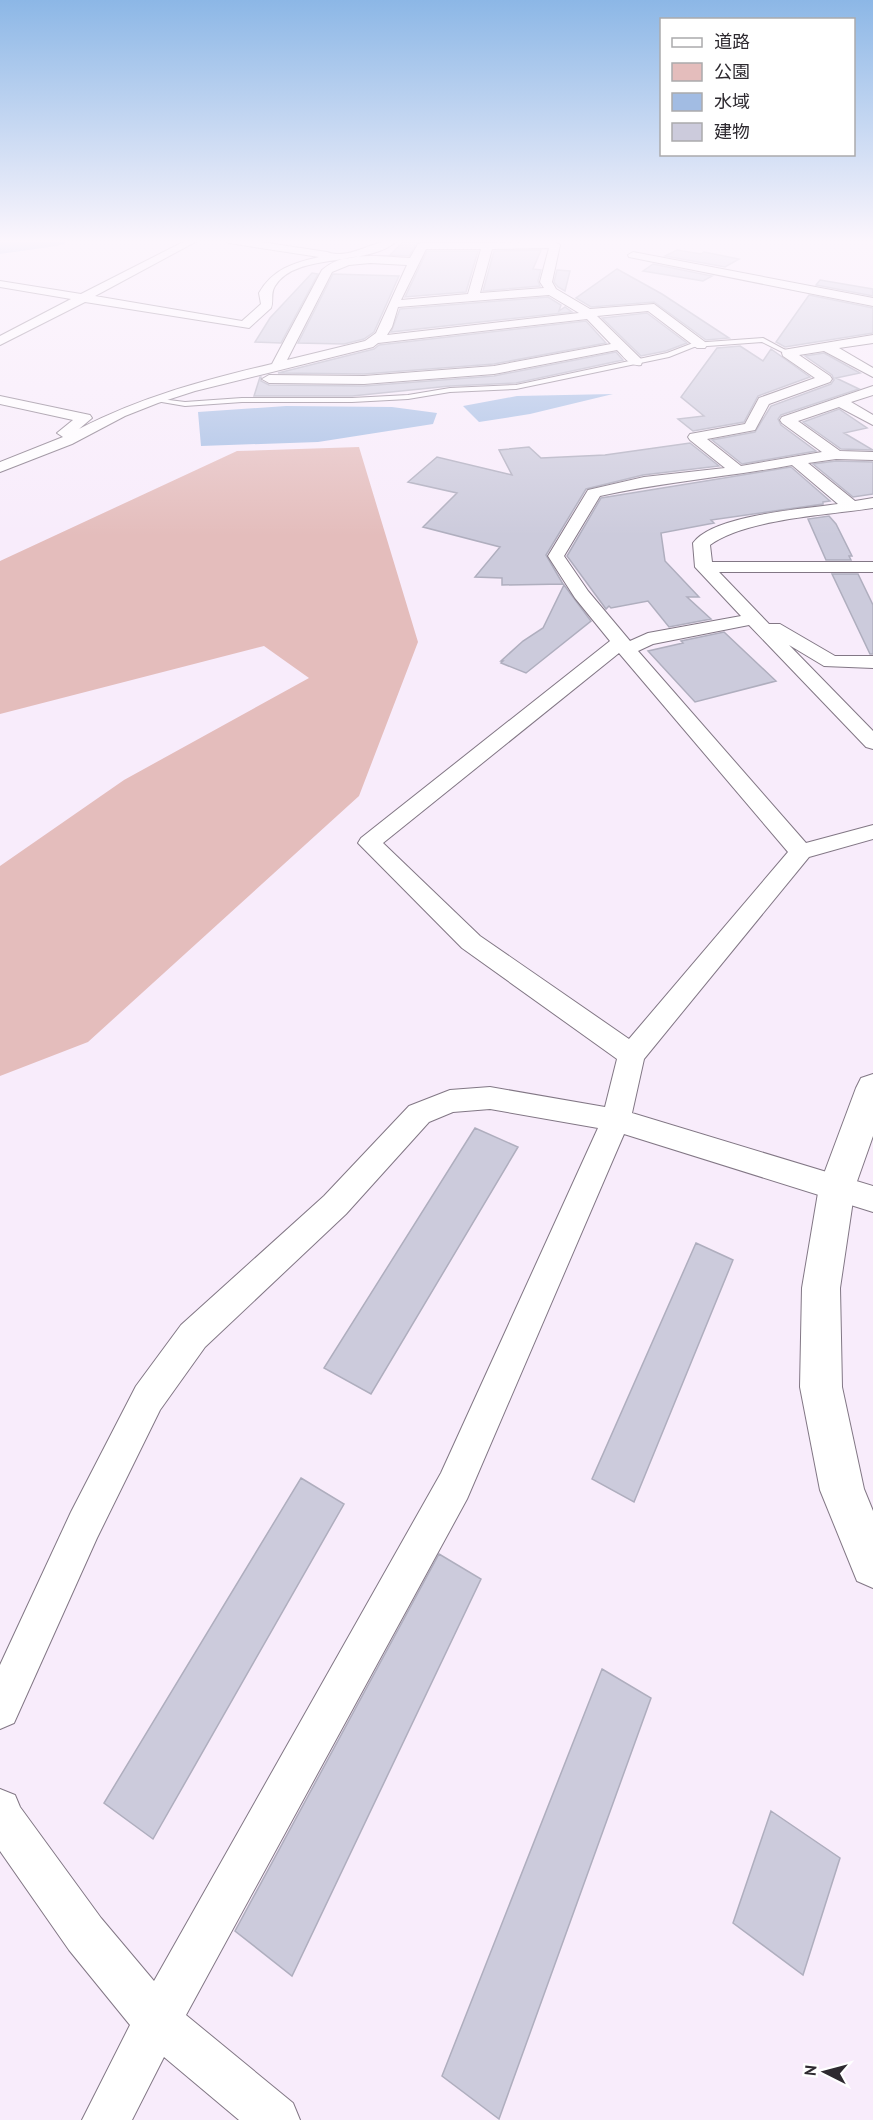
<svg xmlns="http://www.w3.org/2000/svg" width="873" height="2120" font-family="'PT Sans','Noto Sans JP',sans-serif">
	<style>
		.green { fill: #e4bdbc }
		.water { fill: #a2bce3 }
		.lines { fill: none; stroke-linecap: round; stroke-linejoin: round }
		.river { fill: #a2bce3; fill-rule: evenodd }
		.building { fill: #cccbdc; stroke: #afaebe; stroke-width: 1.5 }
		.lane-casing { stroke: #827785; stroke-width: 2 }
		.street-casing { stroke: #827785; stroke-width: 2 }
		.secondary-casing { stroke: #827785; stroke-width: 2 }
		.lane { fill: #fff; fill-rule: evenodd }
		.street { fill: #fff; fill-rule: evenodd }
		.secondary { fill: #fff; fill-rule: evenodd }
	</style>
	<rect width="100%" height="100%" fill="#f8ecfb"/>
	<path class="green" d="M359 447 418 642 359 796 88 1042 0 1076V866L124 780 309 678 264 646 0 714V561L237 451Z"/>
	<path class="water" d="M613 394 530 414 479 422 463 406 517 396Z
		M286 406 392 407 437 413 433 424 318 442 201 446 198 412Z"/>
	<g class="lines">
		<path class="river" d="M15 240H68L64 244 57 246 0 254V242Z"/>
	</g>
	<path class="building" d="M403 242H418L409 256 390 255Z
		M541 250 533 269 541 270 538 281 540 286 483 291 494 251Z
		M677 250 701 254 704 252 739 259 725 267 665 256Z
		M427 251H478L466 292 405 297Z
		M653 264 712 276 703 281 643 271Z
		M617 269 662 294 729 338 706 340 654 302 591 307 576 298Z
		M557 270 570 271 565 291 558 287 554 282Z
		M312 273 318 274 281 343 255 342 270 318Z
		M333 274 399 276 374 332 364 339 344 344 298 343Z
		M820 280 873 289V296L816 285Z
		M809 295 873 308V333L785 347 776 342Z
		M548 297 561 305 559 311 565 307 572 312 391 332 400 309Z
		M647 313 687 343 666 351 641 356 602 318Z
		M586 321 606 343 494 364 364 374 278 373 374 349 379 345Z
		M740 346 763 361 771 349 810 377 758 396 744 422 693 431 678 419 704 416 681 397 717 348Z
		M616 352 623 360 516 383 450 386 352 396H254L260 377H261V381L269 385 364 386 494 376Z
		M824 353 860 373 836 378 859 389 781 415 778 419 781 425 816 451 742 464 712 440 755 432 771 406 831 384 834 380 832 375 805 356Z
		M839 409 867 428 844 433 873 450 841 449 803 422Z
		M690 443 719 466 643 475 586 489 546 555 563 584 502 585V578L475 577 500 547 423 527 457 493 408 482 437 457 512 475 499 450 529 447 541 458 605 455Z
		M836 461 873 462V494L853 497 813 464Z
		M791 467 830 501 823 502V504L711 520 714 523 661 533 665 561 699 597H687L711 619 669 627 648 601 611 608 609 606 606 609 567 556 601 498Z
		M829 516 836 524 852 556H849L851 560H826L808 519Z
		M832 574H858L873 605V654H870Z
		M564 585 591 621 526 673 501 663 503 661H501L523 641 543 628Z
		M724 632 776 681 695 702 648 651 683 643 681 641Z
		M475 1128 518 1147 371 1394 324 1368Z
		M696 1243 733 1260 634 1502 592 1479Z
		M301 1478 344 1504 153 1839 104 1803Z
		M439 1554 481 1579 292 1976 235 1931Z
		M602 1669 651 1698 499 2119 442 2076Z
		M771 1811 840 1858 803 1975 733 1923Z"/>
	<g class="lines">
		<g class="lane-casing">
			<path id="lane" d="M763 338 791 353 786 354 762 342 694 347 669 357 516 389 450 392 408 399 352 402H242L185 406 150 400 153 398 185 402 242 398H352L408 395 450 388 516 385 667 353 693 343Z"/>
		</g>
		<g class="street-casing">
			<path id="street" d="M187 240H199L95 296 242 321 261 304 259 293C273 269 293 263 319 257L229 243 224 240H247L327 252C349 261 376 238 398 240 369 268 296 251 275 286 270 294 274 300 271 308L249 328 85 302 0 345V336L71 299 0 287V281L81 294Z
				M555 242 560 245 552 282 556 289 590 309 654 304 705 342 707 345 705 348H697L648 311 597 316 641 359 642 362 641 365C630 367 624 357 617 350L494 374 364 384 269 383 262 379 269 375 364 376 494 366 611 344 587 319 378 343 373 347 195 391 158 403 125 416 72 444 0 472V462L63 437 57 433 73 420 0 404V396L90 415 92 418 79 429C141 397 204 380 272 364L322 270C343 250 384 257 410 258L418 244 422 243ZM549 248 540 282 544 288 480 293 492 249ZM426 249H481L468 294 401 300ZM370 263 407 265 376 333 365 341 287 360 332 272 349 265ZM549 295 579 313 387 335 392 327 398 307Z
				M633 252 873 298V306L629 257 628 255Z
				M873 335V343L839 348 873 368V377L824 351 799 355 830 376 832 379 830 382 769 404 755 430 707 439 741 466 822 452 782 423 780 420 782 417 873 386V395L851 402 873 415V425L839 407 798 421 840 451 873 452V460L836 459 808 463 855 501 873 498V508C828 515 745 519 710 545L712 562H873V572H719L769 624H780L835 656H873V668L824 666 789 645 873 731V749L866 747 749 625 653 644 638 651 806 843 873 825V839L809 857 644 1059 632 1113 873 1186V1212L624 1134 467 1499 186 2015 293 2103 300 2120H239L164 2057 132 2120H82L130 2025 69 1950 0 1851V1789L15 1795 20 1807 101 1918 154 1981 441 1473 598 1128 490 1109 453 1112 429 1122 346 1214 205 1347 160 1410 97 1538 14 1723 0 1729V1665L71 1512 136 1386 181 1325 324 1196 409 1106 450 1090 490 1087 605 1107 617 1059 462 948 358 843 361 838 610 641 575 598 548 556 588 490 644 477 725 468 690 440 688 437 690 434 745 424 759 398 815 378 783 356 782 353 783 350ZM792 465 838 504C804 509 713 515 693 543L695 567 741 616 648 633 630 641 588 591 564 556 600 496C663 482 728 477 792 465ZM619 653 788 852 629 1039 480 936 383 843Z"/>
		</g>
		<g class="secondary-casing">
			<path id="secondary" d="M873 1074V1136L855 1187 840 1288 842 1387 864 1489 873 1511V1588L857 1581 820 1490 800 1387 802 1288 819 1187 856 1088 861 1078Z"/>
		</g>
		<use href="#lane" class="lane"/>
		<use href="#street" class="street"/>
		<use href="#secondary" class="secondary"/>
	</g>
	<linearGradient id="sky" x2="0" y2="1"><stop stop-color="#8cb7e6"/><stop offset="0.45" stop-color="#fcf6fd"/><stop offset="1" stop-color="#fcf6fd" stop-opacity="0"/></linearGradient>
	<rect width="873" height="536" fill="url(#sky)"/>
	<rect x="660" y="18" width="195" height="138" fill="#ffffff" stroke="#abaaac" stroke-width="1.5"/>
	<rect x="672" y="38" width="30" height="9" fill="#ffffff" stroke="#abaaac" stroke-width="1.5"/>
	<text x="714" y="48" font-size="18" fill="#2e2a30">道路</text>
	<rect x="672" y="63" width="30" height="18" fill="#e4bdbc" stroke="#abaaac" stroke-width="1.5"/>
	<text x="714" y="78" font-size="18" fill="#2e2a30">公園</text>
	<rect x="672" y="93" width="30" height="18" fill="#a2bce3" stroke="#abaaac" stroke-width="1.5"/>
	<text x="714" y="108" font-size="18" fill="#2e2a30">水域</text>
	<rect x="672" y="123" width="30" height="18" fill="#cccbdc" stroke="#abaaac" stroke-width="1.5"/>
	<text x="714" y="138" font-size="18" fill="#2e2a30">建物</text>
	<g transform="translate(825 2072) rotate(276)" stroke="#ffffff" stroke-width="4.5" paint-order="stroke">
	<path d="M0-4.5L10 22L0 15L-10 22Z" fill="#2e2a30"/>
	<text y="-9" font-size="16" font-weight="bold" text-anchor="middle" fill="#2e2a30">N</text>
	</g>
</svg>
